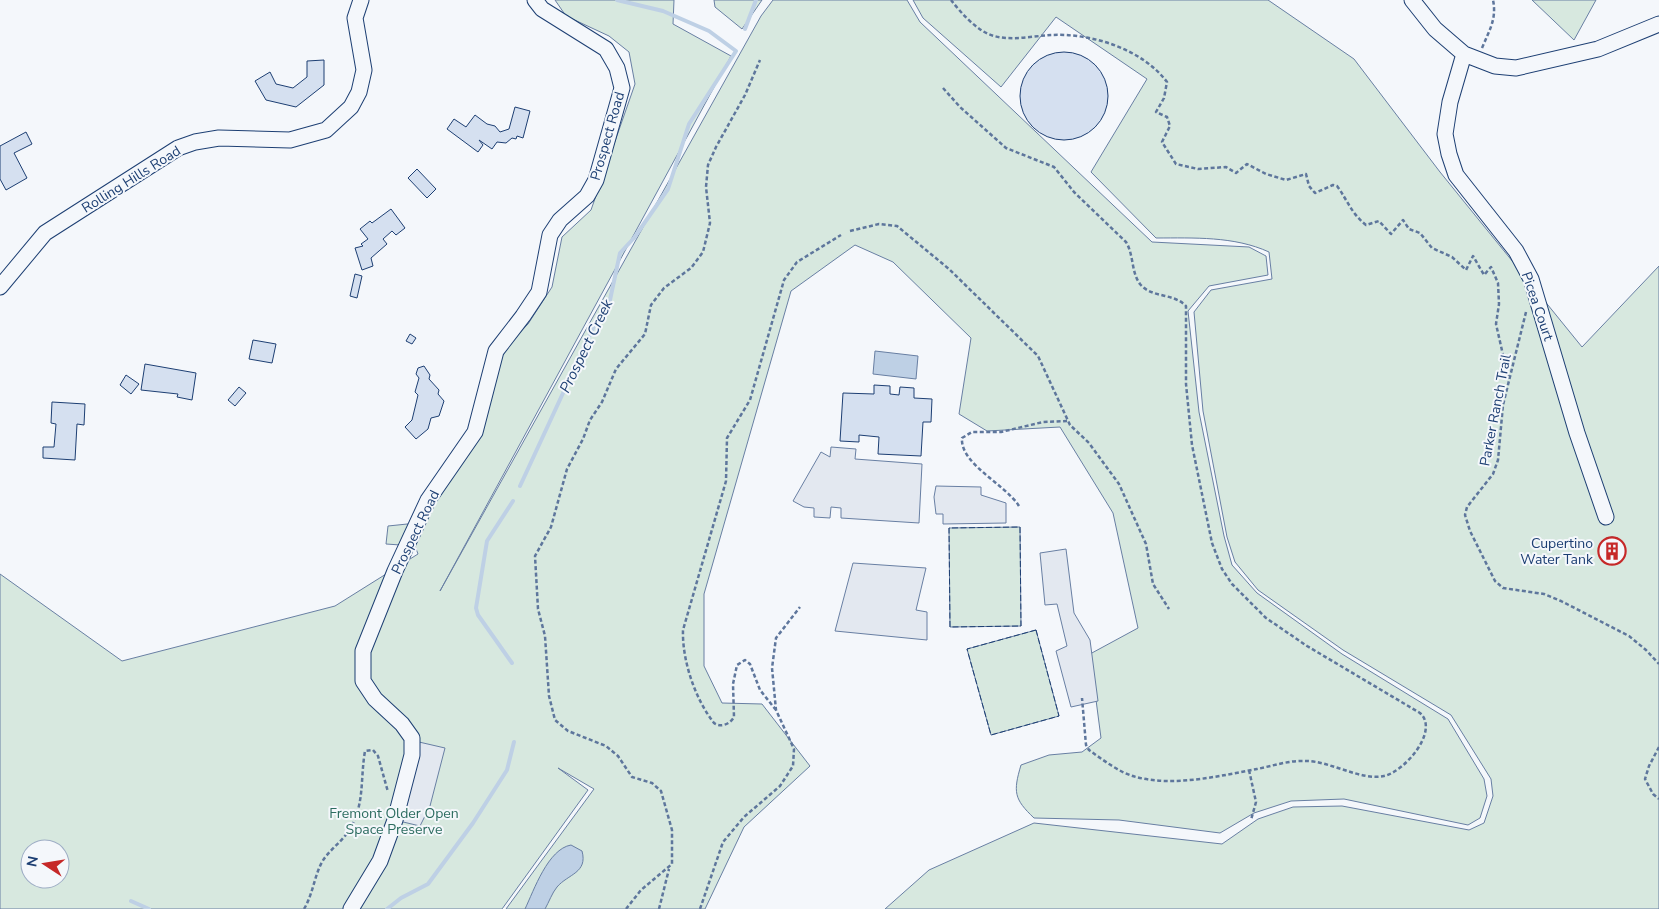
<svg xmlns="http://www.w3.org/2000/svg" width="1659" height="909" font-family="'Nunito Sans',sans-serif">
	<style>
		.green { fill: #d7e8df; stroke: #687fa3; fill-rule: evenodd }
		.parking { fill: #e3e8f0; stroke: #687fa3 }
		.water { fill: #bed0e5; stroke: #687fa3 }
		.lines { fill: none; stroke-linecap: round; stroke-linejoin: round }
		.stream { stroke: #bed0e5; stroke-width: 4 }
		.building { fill: #d5e0f0; stroke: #1d3f73 }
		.minor-casing { stroke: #1d3f73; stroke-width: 17 }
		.path { stroke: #5e769c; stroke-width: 2.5; stroke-dasharray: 4 2.5; stroke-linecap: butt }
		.minor { stroke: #f4f7fb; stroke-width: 15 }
		.fence { stroke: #1d3f73; stroke-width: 1; stroke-dasharray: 6 2.5; stroke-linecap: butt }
		.labels { text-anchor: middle; stroke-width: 4; stroke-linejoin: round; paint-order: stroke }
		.street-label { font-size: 14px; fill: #1d3f73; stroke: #f4f7fb }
		.poi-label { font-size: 14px; fill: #1d3f73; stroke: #f4f7fb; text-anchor: end }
		.park-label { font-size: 14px; fill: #2c6c60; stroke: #f4f7fb }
		.water-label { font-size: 15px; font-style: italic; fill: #1d3f73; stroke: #f4f7fb }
	</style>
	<rect width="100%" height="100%" fill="#f4f7fb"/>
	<path class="green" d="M555 0H674L673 24 731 56 440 591 761 16 773 0H907L920 22 1152 242 1249 247 1266 256 1268 275 1209 286 1188 311 1199 412 1224 536 1232 565 1257 593 1342 654 1448 719 1484 779 1487 796 1480 818 1468 825 1344 799 1291 801 1254 813 1220 833 1119 820 1034 818C1014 799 1013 792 1021 765L1049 755 1082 752 1101 738 1090 654 1138 628 1113 513 1060 427 987 431 959 414 971 338 893 262 855 245 791 291 704 594V666L722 703 762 704 810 766 744 827 705 909H506L594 789 558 768 588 790 502 909H0V574L122 661 335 606 418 554 415 546 386 544 388 526 417 523 478 434 501 352 528 324 552 287 562 237 591 210 635 84 629 52 609 36 566 16ZM30 849H60V879H30Z
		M714 0H762L742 29 715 7Z
		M913 0H1268L1354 59 1440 172 1582 347 1659 266V909H885L929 870 1034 823 1222 844 1258 819 1293 807 1342 806 1469 830 1484 823 1493 796 1491 779 1451 715 1343 650 1258 590 1235 562 1227 537 1203 411 1194 312 1211 290 1272 279 1269 252C1234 236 1194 238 1156 238L1091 172 1147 79 1056 17 1001 87 923 18Z
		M1532 0H1596L1574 40Z
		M1020 527 1021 626 950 627 949 528Z
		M1036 630 1059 716 991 735 967 649Z"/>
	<path class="parking" d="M831 447 856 449 855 459 922 464 919 523 841 518V508L831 507 830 518 814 517V508L804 507 793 501 821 452 830 457Z
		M936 486 981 487V495L1006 503V523L943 524V514H936L934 497Z
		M1066 549 1074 613 1090 640 1098 701 1071 707 1056 651 1067 646 1057 604 1045 605 1040 553Z
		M853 563 926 568 916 610 927 612V640L835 631Z
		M419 742 445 748 430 806 420 826 399 821Z"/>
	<path class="water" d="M875 351 918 356 916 379 873 374Z
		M571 845 582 851C588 873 568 874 557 887 552 893 549 902 545 909H525C534 890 548 849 571 845Z"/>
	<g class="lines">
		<path class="stream" d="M745 29 756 0
			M520 486 595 324 610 300 620 253 634 238 668 189 689 124 736 51 709 31 663 11 617 0
			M512 663 478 615 476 608 487 541 513 501
			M131 901 149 909
			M387 909 401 898 428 884 473 823 507 770 514 742"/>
	</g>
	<path class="building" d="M1020 96a44 44 0 1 1 88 0a44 44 0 1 1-88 0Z
		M324 60V85L296 107 266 100 255 81 270 72 276 84 293 88 307 77V61Z
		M515 107 530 111 523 138 517 136 516 139 512 138 506 143 497 142 492 149 479 140 483 145 478 152 447 129 454 119 466 127 475 115 487 124 495 126 500 132 509 129Z
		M26 132 32 144 14 153 27 178 6 190 0 179V146Z
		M417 169 436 189 427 198 408 178Z
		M391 209 405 228 396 235 392 231 383 239 387 244 371 258 373 266 362 270 355 248 363 246 361 244 368 239 360 229 370 221 372 223Z
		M355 274 362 276 357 298 350 296Z
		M410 334 416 338 412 344 406 341Z
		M253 340 276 344 272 363 249 359Z
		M145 364 196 373 192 400 177 397 178 394 141 390Z
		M424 366 430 375 429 379 439 390 438 394 444 401 439 416 431 418 428 429 416 439 405 427 412 420 418 395 415 392 419 378 416 374 418 368Z
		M126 375 139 384 131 394 120 385Z
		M874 385 890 386V394L899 395 900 387 914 388V398L932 399 931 422H923L921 456 878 454 879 437 859 435V442L840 441 843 393 874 394Z
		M239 387 246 393 235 406 228 400Z
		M52 402 85 404 84 425 77 424 75 460 43 458V447H54L56 424 51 423Z
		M1599 550a13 13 0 1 1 26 0a13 13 0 1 1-26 0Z"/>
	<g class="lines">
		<g class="minor-casing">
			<path id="minor" d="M1412 0 1435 29 1464 54 1495 66 1516 68 1598 49 1659 24
				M1464 54 1450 102 1445 134 1449 154 1456 175 1516 251 1531 279 1577 433 1606 517
				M0 287 45 233 178 148 195 142 219 138 290 140 326 130 351 107 359 92 364 70 355 18 361 0
				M351 909 380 861 395 820 412 755V738L402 724 375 699 363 681V651L395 571 428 500 475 432 496 351 523 316 539 292 550 235 560 220 587 196 596 180 622 88 617 68 606 49 542 9 535 0"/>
		</g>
		<path class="path" d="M951 0C961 13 978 32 994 36 1013 41 1033 36 1051 35 1092 33 1142 49 1167 82L1164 98 1156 112 1167 117 1170 126 1162 142 1176 164 1198 169 1226 167 1236 173 1247 164 1266 174 1286 180 1306 174 1309 186 1315 193 1333 185 1337 186C1348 201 1351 213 1366 225L1379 221 1391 234 1403 220 1409 229 1420 233 1432 248 1452 257 1466 270 1473 256 1484 275 1491 267 1498 283 1499 304 1496 324 1508 377
			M1482 48C1489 31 1497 19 1493 0
			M943 88 960 107 1006 148 1054 167 1074 192 1126 242C1134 255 1131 272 1140 284 1151 298 1174 293 1186 306V384L1192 445 1212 543 1222 569 1232 584 1266 618 1307 646 1420 713C1440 731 1404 772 1384 776 1361 781 1330 761 1306 761 1290 760 1272 766 1257 769 1219 776 1174 787 1136 777 1120 773 1103 760 1089 750L1086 745 1082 698
			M850 231 879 224 897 226 949 269 1038 356 1070 425 1089 443 1119 484 1146 544 1153 584 1169 609
			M1526 312 1503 405 1498 460 1493 474 1467 507 1465 515 1470 531 1495 581 1503 588 1544 594 1561 601 1629 636 1646 650 1659 664
			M1019 506C1005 484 960 464 962 438L972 432H1001L1043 422 1067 421
			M776 710 760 690 750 664 745 660 737 665 733 684 734 717C730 724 721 728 714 723 695 699 682 660 683 630L726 481 727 438 750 400 784 280 797 262 841 235
			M1659 747 1649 766 1645 779 1653 794 1659 799
			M1249 770 1256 802 1251 820
			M304 909C313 894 314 877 322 862 329 850 342 842 350 829 365 803 360 780 365 751L373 750 378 756 388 792
			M626 909 641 890 672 864V830L661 791 652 783 632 777 618 756 606 746 568 731 555 720 549 696 545 636 538 609 535 556 551 527 567 469 583 439 590 420 602 402 616 369 645 334 651 305 664 288 691 268 703 252 710 223 706 187 708 165 716 147 745 95 760 60
			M659 909 669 869
			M700 909 723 842 744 817 780 786 793 766 794 749 776 710 772 668 776 638 800 607"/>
		<use href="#minor" class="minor"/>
		<path class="fence" d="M1020 527 1021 626 950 627 949 528Z
			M1036 630 1059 716 991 735 967 649Z"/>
	</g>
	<defs>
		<g id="building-ring" transform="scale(1.4375)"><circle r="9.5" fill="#f4f7fb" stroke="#c62828" stroke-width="1.5"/><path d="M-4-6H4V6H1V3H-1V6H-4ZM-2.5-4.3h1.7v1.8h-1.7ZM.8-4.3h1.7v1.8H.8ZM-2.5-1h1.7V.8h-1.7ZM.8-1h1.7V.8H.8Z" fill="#c62828"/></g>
	</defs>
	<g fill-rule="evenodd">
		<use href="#building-ring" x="1612" y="551"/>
	</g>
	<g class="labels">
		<g class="street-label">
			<text transform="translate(607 136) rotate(-74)" y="5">Prospect Road</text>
			<text transform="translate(131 179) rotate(-32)" y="5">Rolling Hills Road</text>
			<text transform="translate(1538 306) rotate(71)" y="5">Picea Court</text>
			<text transform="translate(1495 410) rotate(-79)" y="5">Parker Ranch Trail</text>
			<text transform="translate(415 532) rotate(-64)" y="5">Prospect Road</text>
		</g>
		<g class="poi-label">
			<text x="1593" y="548">Cupertino<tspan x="1593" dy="16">Water Tank</tspan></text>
		</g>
		<g class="park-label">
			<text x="394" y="818">Fremont Older Open<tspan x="394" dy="16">Space Preserve</tspan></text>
		</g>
		<g class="water-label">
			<text transform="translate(586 346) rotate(-64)" y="5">Prospect Creek</text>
		</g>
	</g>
	<g transform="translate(45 864) rotate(282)"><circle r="24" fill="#f4f7fb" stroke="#9eadc5"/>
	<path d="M0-4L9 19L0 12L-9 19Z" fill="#c62828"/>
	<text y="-8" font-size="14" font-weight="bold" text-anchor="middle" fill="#1d3f73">N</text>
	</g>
</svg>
